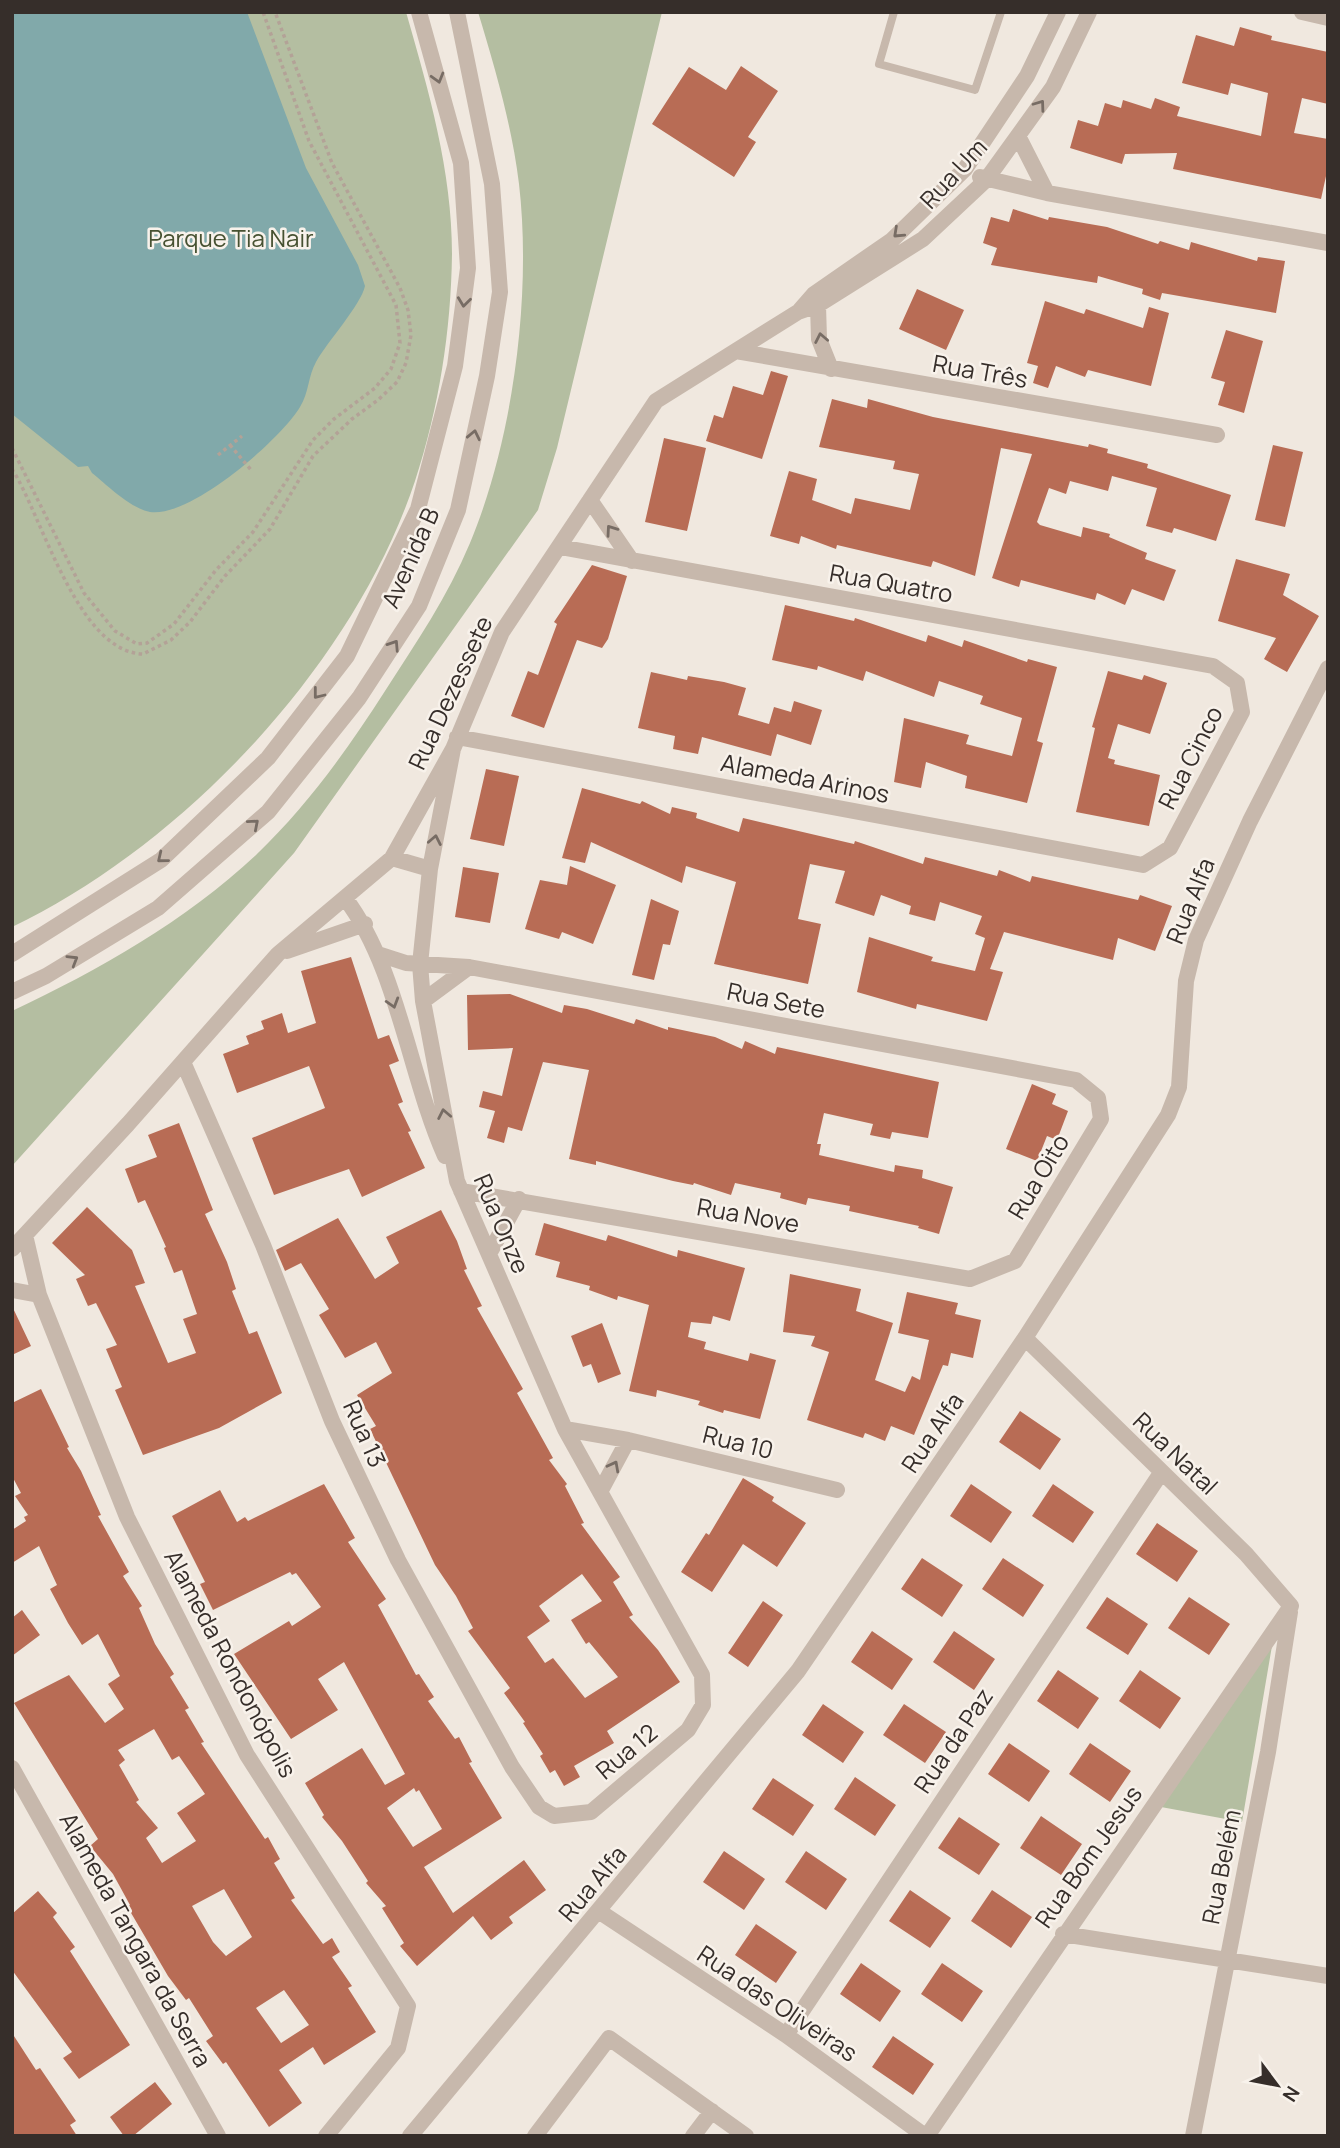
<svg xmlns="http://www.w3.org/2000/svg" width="1340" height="2148" font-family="Manrope,sans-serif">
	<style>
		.green { fill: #b4bea1 }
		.water { fill: #81a9aa }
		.building { fill: #b86c55; fill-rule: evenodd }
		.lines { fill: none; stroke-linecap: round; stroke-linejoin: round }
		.path { stroke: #b3a297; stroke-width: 3.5; stroke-dasharray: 3.5 3.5; stroke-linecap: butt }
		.service { stroke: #c7b8ac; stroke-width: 8 }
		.minor { stroke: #c7b8ac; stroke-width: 16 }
		.oneway { stroke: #776c64 }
		.labels { text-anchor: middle; stroke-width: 5; stroke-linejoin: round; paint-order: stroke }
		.street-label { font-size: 24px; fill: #362e2a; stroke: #f8f2eb }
		.park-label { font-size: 24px; fill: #465131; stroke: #f8f2eb }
	</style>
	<rect width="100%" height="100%" fill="#f0e8df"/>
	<path class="green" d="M12 12H406C429 92 452 171 452 254 451 331 439 408 415 481 354 664 185 844 12 927Z
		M478 12H662L557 448 538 510 294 853 12 1166V1011C99 970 187 920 257 854 307 806 348 749 385 691 416 643 448 596 470 543 513 440 532 295 519 184 512 126 495 68 478 12Z
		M1273 1640 1242 1822 1161 1807Z"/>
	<path class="water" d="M12 12H247L306 168 358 265 365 286C361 305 327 342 316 362 308 376 309 393 300 407 280 440 191 518 150 512 130 508 107 485 92 473L88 466 78 467 12 414Z"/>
	<path class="building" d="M1240 27 1272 36 1271 40 1328 52V104L1302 98 1294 133 1328 139V167L1321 199 1173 169 1177 153 1125 154 1122 164 1070 148 1078 120 1098 126 1105 103 1121 108 1123 100 1151 109 1155 98 1180 107 1177 116 1261 136 1268 93 1231 83 1228 95 1182 83 1196 35 1234 46Z
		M741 66 778 91 748 137 756 142 734 177 652 124 689 67 726 90Z
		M1013 209 1048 220 1049 217 1107 227 1158 244 1160 241 1189 250 1191 242 1257 261 1258 257 1285 261 1276 313 1162 293 1160 300 1142 294 1143 289 1098 276 1097 283 991 265 997 248 983 243 991 217 1009 222Z
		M917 289 964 310 946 350 899 329Z
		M1045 301 1084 314 1086 309 1143 328 1149 307 1169 313 1151 386 1088 370 1085 377 1056 366 1048 388 1033 383 1038 366 1027 363Z
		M1226 330 1263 341 1244 413 1218 405 1225 382 1211 378Z
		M771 371 788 376 762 459 706 441 714 415 723 418 733 386 763 395Z
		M832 399 867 408 868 399 933 417 1088 447 1089 444 1108 449 1107 453 1148 464 1147 468 1231 495 1216 541 1174 528 1172 533 1146 526 1157 488 1112 476 1108 491 1070 481 1066 494 1049 488 1037 522 1040 525 1081 537 1083 527 1110 534 1109 537 1147 553 1145 559 1176 570 1164 601 1132 589 1125 605 1097 593 1095 600 1021 580 1019 587 992 578 1032 454 1001 448 975 576 933 561 931 567 837 545 836 549 801 536 799 544 770 536 789 471 817 479 812 500 851 514 855 498 910 510 919 474 893 469 895 461 819 447Z
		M664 438 706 448 687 531 645 522Z
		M1273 445 1303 452 1285 527 1255 520Z
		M1236 559 1290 574 1283 595 1319 616 1287 672 1264 659 1276 638 1218 621Z
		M592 565 627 576 608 639 602 648 577 640 544 728 511 716 528 671 538 675 557 624 554 622Z
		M785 605 854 621 855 618 926 642 928 635 962 647 964 640 1027 662 1028 659 1057 667 1037 741 1043 743 1027 803 965 788 967 776 926 762 921 788 894 782 904 718 969 735 966 744 1012 756 1022 718 980 704 983 696 939 681 934 697 866 671 863 681 818 666 817 670 772 660Z
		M1108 671 1142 680 1144 675 1167 683 1150 734 1118 724 1108 758 1115 760 1114 764 1160 775 1149 826 1076 812 1095 728 1092 727Z
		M651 672 687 680 688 676 724 682 746 688 738 715 769 724 774 707 791 712 794 701 822 710 811 745 777 734 771 756 702 737 698 754 673 749 675 736 638 728Z
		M486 769 519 776 504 846 470 839Z
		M582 788 640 804 642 801 670 814 672 807 697 813 696 818 739 832 743 818 854 844 855 841 923 864 925 857 997 876 999 870 1030 882 1032 876 1138 900 1140 895 1172 906 1155 951 1118 938 1113 960 1004 932 990 969 1003 972 987 1021 917 1004 916 1009 857 992 869 937 933 957 931 961 975 971 985 938 975 934 982 916 940 902 935 921 909 914 911 906 881 895 874 916 835 903 845 871 810 864 798 919 821 924 808 984 714 964 736 882 686 866 682 883 591 842 585 863 562 858Z
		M570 866 616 885 593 944 562 932 559 939 525 929 540 880 567 885Z
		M463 867 499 873 490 923 455 917Z
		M651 899 679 911 670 945 663 944 654 980 632 975Z
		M351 957 378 1039 389 1035 399 1061 389 1065 403 1102 398 1104 411 1131 408 1132 425 1168 362 1197 349 1169 274 1195 252 1138 325 1108 309 1066 237 1093 223 1054 249 1044 246 1036 264 1029 261 1021 282 1013 288 1033 316 1023 301 971Z
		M510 994 562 1013 564 1005 587 1009 634 1024 636 1019 668 1030V1027L715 1037 742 1049 745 1041 775 1054 777 1047 939 1082 928 1138 892 1132 890 1139 870 1135 873 1124 824 1113 817 1144H821L819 1155 894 1172 895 1165 923 1170 922 1178 953 1187 939 1234 918 1228 919 1226 849 1211 850 1206 808 1198 806 1205 780 1198 781 1193 735 1183 731 1195 694 1183 693 1185 673 1181 596 1161V1165L569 1159 589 1070 543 1062 522 1131 508 1127 504 1143 487 1138 495 1111 479 1107 483 1091 502 1096 513 1048 468 1050 467 995Z
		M1032 1084 1056 1094 1052 1104 1068 1111 1057 1140 1047 1136 1037 1161 1006 1149Z
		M179 1123 213 1210 205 1214 227 1262 236 1289 232 1291 249 1334 257 1331 282 1393 219 1428 143 1455 115 1390 122 1387 106 1349 117 1345 96 1303 88 1306 76 1279 85 1275 52 1243 87 1207 132 1250 145 1283 135 1286 168 1363 196 1353 183 1319 197 1314 182 1270 174 1273 164 1248 166 1247 145 1200 138 1203 125 1169 157 1157 148 1135Z
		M441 1210 457 1241 467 1269 464 1270 482 1306 477 1308 523 1389 517 1393 553 1458 549 1460 567 1484 565 1486 584 1523 581 1524 620 1577 613 1582 633 1615 629 1617 658 1650 680 1682 607 1731 614 1743 574 1766 580 1777 564 1786 555 1770 550 1773 540 1756 543 1754 523 1723 525 1722 504 1693 510 1688 468 1631 473 1628 456 1596 435 1565 370 1429 376 1426 357 1395 392 1373 376 1342 345 1358 319 1315 329 1309 301 1263 285 1271 276 1250 338 1218 375 1279 399 1263 386 1237ZM582 1574 602 1601 571 1620 586 1644 589 1642 618 1677 585 1698 553 1658 545 1663 527 1637 550 1621 539 1606Z
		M544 1223 606 1241 608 1235 677 1257 678 1250 745 1268 730 1321 713 1316 711 1324 691 1322 688 1337 706 1342 704 1349 748 1361 750 1353 776 1360 760 1419 724 1410 723 1413 698 1405 700 1401 657 1390 656 1397 629 1391 649 1305 618 1296 617 1300 589 1290 590 1286 556 1277 560 1262 535 1255Z
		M790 1274 861 1289 856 1311 893 1323 875 1380 905 1392 912 1376 920 1380 929 1340 898 1333 907 1292 958 1303 955 1314 981 1320 973 1358 951 1353 948 1366 943 1365 914 1435 891 1426 885 1441 865 1433 863 1438 807 1420 829 1352 811 1346 815 1336 783 1332Z
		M12 1306 31 1346 12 1355Z
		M602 1323 621 1374 598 1383 591 1364 583 1367 571 1336Z
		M41 1389 69 1447 67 1448 81 1471 101 1515 98 1516 129 1572 123 1576 142 1606 139 1608 155 1644 174 1674 170 1677 189 1708 185 1710 204 1742 201 1743 265 1839 268 1837 280 1859 274 1863 295 1898 291 1900 323 1944 332 1938 340 1952 332 1957 352 1986 348 1988 376 2032 324 2065 313 2047 279 2070 302 2103 269 2127 226 2062 223 2064 206 2041 213 2036 189 1998 186 2000 168 1976 127 1906 130 1905 113 1874 90 1846 98 1839 14 1703 69 1675 105 1723 124 1709 108 1684 120 1676 98 1634 82 1645 68 1623 50 1589 57 1585 39 1546 12 1563V1530L26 1521 24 1517 28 1515 15 1496 21 1493 12 1476V1403ZM154 1729 172 1760 179 1756 205 1794 177 1813 196 1841 162 1863 146 1838 158 1828 136 1802 139 1800 119 1765 125 1760 118 1750ZM224 1889 252 1937 226 1956 213 1942 192 1906ZM284 1990 309 2025 281 2043 256 2008Z
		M1020 1411 1061 1439 1040 1470 999 1442Z
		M743 1478 774 1497 772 1501 806 1523 777 1567 743 1544 712 1592 681 1572 706 1533 709 1535Z
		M324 1484 355 1538 348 1542 386 1599 378 1605 416 1675 419 1674 434 1697 428 1701 455 1739 459 1737 472 1762 469 1763 502 1818 424 1867 453 1913 524 1860 546 1890 509 1917 513 1923 491 1940 473 1916 417 1966 400 1946 404 1943 382 1908 386 1906 366 1883 368 1881 342 1841 322 1817 324 1815 305 1783 362 1748 385 1785 405 1774 344 1662 318 1679 338 1710 291 1739 234 1654 289 1621 292 1626 321 1607 296 1573 292 1575 290 1572 213 1610 200 1584 205 1582 172 1516 220 1490 237 1522 245 1517 248 1521ZM414 1788 416 1792 419 1790 442 1829 413 1847 387 1808Z
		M971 1484 1012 1512 991 1543 950 1516Z
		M1053 1484 1094 1512 1073 1543 1032 1516Z
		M1157 1523 1198 1551 1177 1582 1136 1554Z
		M922 1558 963 1585 942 1617 901 1589Z
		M1003 1558 1044 1585 1023 1617 982 1589Z
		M1107 1597 1148 1624 1128 1655 1086 1628Z
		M1189 1597 1230 1624 1209 1655 1168 1628Z
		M763 1601 783 1615 748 1667 728 1653Z
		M22 1610 40 1635 12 1656V1618Z
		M872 1631 913 1659 892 1690 851 1662Z
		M954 1631 995 1659 974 1690 933 1662Z
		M1058 1670 1099 1698 1078 1729 1037 1701Z
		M1140 1670 1181 1698 1160 1729 1119 1701Z
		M823 1704 864 1732 843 1763 802 1735Z
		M904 1704 946 1732 925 1763 883 1735Z
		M1009 1743 1050 1771 1029 1802 988 1774Z
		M1090 1743 1131 1771 1110 1802 1069 1774Z
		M855 1777 896 1805 875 1836 834 1809Z
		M773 1778 814 1805 793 1836 752 1809Z
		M1041 1816 1082 1844 1061 1875 1020 1848Z
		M959 1817 1000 1844 979 1875 938 1848Z
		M724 1851 765 1879 744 1910 703 1882Z
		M806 1851 847 1879 826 1910 785 1882Z
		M910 1890 951 1918 930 1948 889 1921Z
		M992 1890 1032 1917 1011 1948 971 1921Z
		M38 1891 57 1913 53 1917 75 1947 70 1951 130 2045 79 2079 63 2058 72 2052 12 1970V1914Z
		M756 1924 797 1952 776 1983 735 1955Z
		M861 1963 901 1991 880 2022 840 1994Z
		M942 1963 983 1991 962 2022 921 1994Z
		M12 2033 36 2070 40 2068 76 2121 70 2125 77 2136H12Z
		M893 2036 934 2064 913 2095 872 2067Z
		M155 2082 172 2104 133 2136H124L110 2117Z"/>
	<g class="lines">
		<path class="path" d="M230 445 252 471
			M12 448 84 593 115 631 137 644 147 643 174 624 216 570 253 532 313 440 334 419 375 388 391 369 400 343 396 305 309 141 263 12
			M218 455 242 436
			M12 469C42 515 77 652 143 654L171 640 190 622 225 576 270 529 313 456 352 419 378 400 397 382 406 363 411 335 408 310 400 288 332 163 275 12"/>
		<path class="service" d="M894 12 879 64 975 90 1001 12"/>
		<path class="minor" d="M1302 12 1328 18
			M1018 136 1047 193
			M980 177 1047 193 1328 243
			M815 298 818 305 819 339 831 369
			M800 310 814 294 892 240 965 169 1027 76 1058 12
			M736 351 1217 435
			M590 500 632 561
			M457 737 1143 865 1170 848 1242 712 1237 683 1213 666 560 547
			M392 858 430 869
			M345 898C398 968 409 1075 445 1156
			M287 951 365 924
			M12 954 161 860 268 758 347 656 418 509 455 366 468 268 461 163 419 12
			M378 954 406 963 469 967 1076 1080 1098 1098 1101 1119 1015 1261 970 1279 461 1191
			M12 992 46 976 158 908 268 812 359 698 419 606 458 510 487 376 500 292 492 184 457 12
			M423 1001 469 967
			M183 1062 263 1245 332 1421 398 1560 512 1767 539 1807 554 1816 591 1812 688 1730 703 1705 702 1675 565 1429 457 1181 423 1001 420 964 430 869 453 749
			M25 1235 39 1295 127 1517 247 1755 408 2006 398 2048 326 2136
			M12 1249 128 1124 278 954 392 858 453 749 502 632 656 401 798 312 818 305 923 239 986 180 1053 87 1089 12
			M489 1254 519 1199
			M12 1290 39 1295
			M1025 1338 1246 1554 1291 1606
			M565 1429 628 1440 837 1490
			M600 1492 628 1440
			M12 1768 218 2136
			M600 1912 786 2035 925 2136
			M1063 1934 1328 1976
			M786 2035 1161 1473
			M410 2136 798 1671 1025 1338 1168 1115 1179 1087 1186 981 1196 940 1250 821 1328 668
			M535 2136 609 2038 746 2136
			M693 2136 712 2111
			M927 2136 1291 1606
			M1193 2136 1268 1752 1290 1612"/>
	</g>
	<defs><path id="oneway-chevron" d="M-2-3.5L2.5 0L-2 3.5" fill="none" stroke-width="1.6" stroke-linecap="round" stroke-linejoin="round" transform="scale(1.75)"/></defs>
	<g class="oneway">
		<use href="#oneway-chevron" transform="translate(438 78) rotate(74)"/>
		<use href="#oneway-chevron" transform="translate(1040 105) rotate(-54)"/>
		<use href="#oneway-chevron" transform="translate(898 233) rotate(137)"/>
		<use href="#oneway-chevron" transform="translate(464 302) rotate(97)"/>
		<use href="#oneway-chevron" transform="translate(821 338) rotate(-101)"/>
		<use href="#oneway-chevron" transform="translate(474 435) rotate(-78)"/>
		<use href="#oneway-chevron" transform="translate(611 530) rotate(-125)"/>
		<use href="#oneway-chevron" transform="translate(394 645) rotate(-57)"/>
		<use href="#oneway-chevron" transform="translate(318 694) rotate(128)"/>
		<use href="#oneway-chevron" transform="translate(254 824) rotate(-41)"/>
		<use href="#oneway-chevron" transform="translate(435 840) rotate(-79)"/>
		<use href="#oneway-chevron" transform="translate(162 858) rotate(141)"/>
		<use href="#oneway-chevron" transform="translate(73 960) rotate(-31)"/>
		<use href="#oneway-chevron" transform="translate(393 1003) rotate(73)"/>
		<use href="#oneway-chevron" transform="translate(444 1114) rotate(-101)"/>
		<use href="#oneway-chevron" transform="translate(614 1466) rotate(-62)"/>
	</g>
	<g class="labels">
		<g class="street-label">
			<text transform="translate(954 174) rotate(-47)" y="8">Rua Um</text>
			<text transform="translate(980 372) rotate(10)" y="8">Rua Três</text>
			<text transform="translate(411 558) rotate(-66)" y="8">Avenida B</text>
			<text transform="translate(891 584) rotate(10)" y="8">Rua Quatro</text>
			<text transform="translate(451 693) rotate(-65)" y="8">Rua Dezessete</text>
			<text transform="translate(1191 758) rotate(-63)" y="8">Rua Cinco</text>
			<text transform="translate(805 779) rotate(11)" y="8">Alameda Arinos</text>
			<text transform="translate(1191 901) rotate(-68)" y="8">Rua Alfa</text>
			<text transform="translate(776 1001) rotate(11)" y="8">Rua Sete</text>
			<text transform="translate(1039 1177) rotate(-59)" y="8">Rua Oito</text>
			<text transform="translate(748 1216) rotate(10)" y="8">Rua Nove</text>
			<text transform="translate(501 1224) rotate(67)" y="8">Rua Onze</text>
			<text transform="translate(933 1433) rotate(-56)" y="8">Rua Alfa</text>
			<text transform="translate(364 1434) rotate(66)" y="8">Rua 13</text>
			<text transform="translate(738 1443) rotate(14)" y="8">Rua 10</text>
			<text transform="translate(1175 1454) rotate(44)" y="8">Rua Natal</text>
			<text transform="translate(230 1664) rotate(62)" y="8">Alameda Rondonópolis</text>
			<text transform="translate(954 1741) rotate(-56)" y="8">Rua da Paz</text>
			<text transform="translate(627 1752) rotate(-40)" y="8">Rua 12</text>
			<text transform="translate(1089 1857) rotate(-55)" y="8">Rua Bom Jesus</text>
			<text transform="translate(1222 1867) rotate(-79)" y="8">Rua Belém</text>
			<text transform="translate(593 1884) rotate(-50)" y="8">Rua Alfa</text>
			<text transform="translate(135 1940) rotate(61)" y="8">Alameda Tangara da Serra</text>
			<text transform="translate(777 2004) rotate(34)" y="8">Rua das Oliveiras</text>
		</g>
		<g class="park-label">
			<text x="231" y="247">Parque Tia Nair</text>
		</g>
	</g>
	<rect width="1340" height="2148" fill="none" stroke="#362e2a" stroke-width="28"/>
	<g transform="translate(1277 2085) rotate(122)" stroke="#f8f2eb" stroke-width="5" paint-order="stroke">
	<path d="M0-5L12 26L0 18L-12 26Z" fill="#362e2a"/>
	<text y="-10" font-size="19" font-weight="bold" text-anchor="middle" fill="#362e2a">N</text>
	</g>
</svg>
